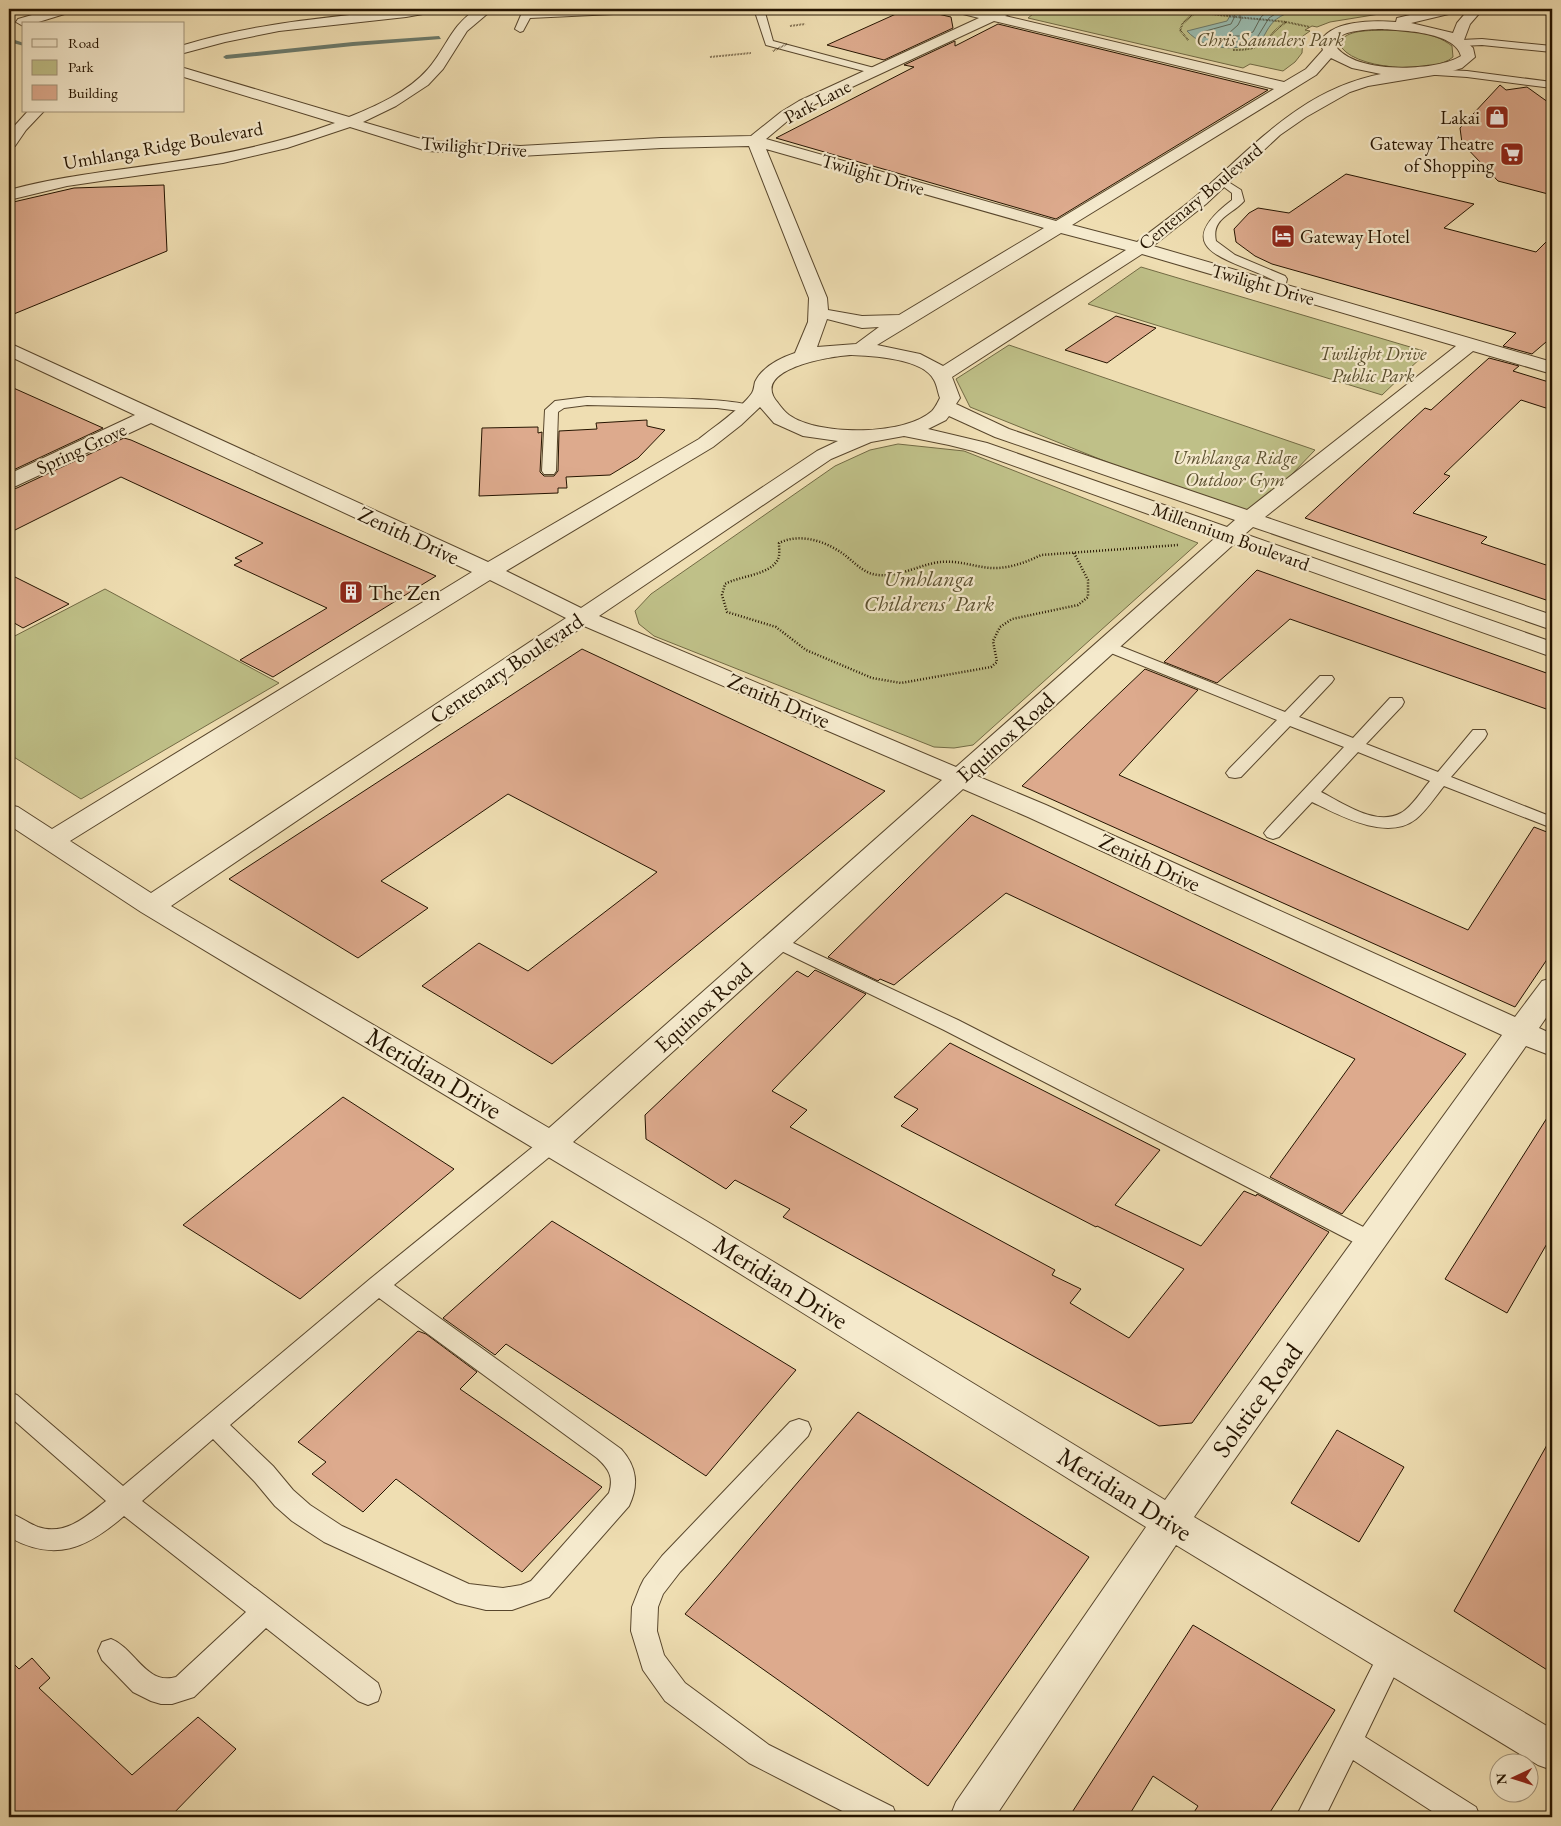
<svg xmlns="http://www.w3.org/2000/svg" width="1561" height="1826" font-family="'EB Garamond',serif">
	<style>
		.green { fill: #bfc088; stroke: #726a44 }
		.water { fill: #9abcb0; stroke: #6b796a }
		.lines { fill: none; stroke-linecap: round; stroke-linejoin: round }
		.shore { stroke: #606858; stroke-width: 1 }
		.stream { fill: #6b796a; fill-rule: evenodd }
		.building { fill: #ddaa8d; stroke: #251400 }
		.lane-casing { stroke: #58462c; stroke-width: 2 }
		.street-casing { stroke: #58462c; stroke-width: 2 }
		.path-far1 { stroke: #251400; stroke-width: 2; stroke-dasharray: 0.5 1; stroke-linecap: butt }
		.path { stroke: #251400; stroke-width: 2.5; stroke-dasharray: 1 2; stroke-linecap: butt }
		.lane { fill: #f5eacd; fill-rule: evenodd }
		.street { fill: #f5eacd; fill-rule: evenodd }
		.path-bridge { stroke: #251400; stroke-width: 2; stroke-dasharray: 0.5 1; stroke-linecap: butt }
		.labels { text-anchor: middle; stroke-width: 4.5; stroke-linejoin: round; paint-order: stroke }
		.far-park-label { font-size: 19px; font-style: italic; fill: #5b5030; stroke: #f5eacd }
		.far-street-label { font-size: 19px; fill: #251400; stroke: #f5eacd }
		.far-poi-label { font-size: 19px; fill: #251400; stroke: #f5eacd; text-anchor: end }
		.street-label { font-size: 22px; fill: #251400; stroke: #f5eacd }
		.park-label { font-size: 22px; font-style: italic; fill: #5b5030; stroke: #f5eacd }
		.poi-label { font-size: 22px; fill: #251400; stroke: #f5eacd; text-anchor: start }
		.near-street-label { font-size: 26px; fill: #251400; stroke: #f5eacd }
	</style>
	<rect width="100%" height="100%" fill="#efdeb2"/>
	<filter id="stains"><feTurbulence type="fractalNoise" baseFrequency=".004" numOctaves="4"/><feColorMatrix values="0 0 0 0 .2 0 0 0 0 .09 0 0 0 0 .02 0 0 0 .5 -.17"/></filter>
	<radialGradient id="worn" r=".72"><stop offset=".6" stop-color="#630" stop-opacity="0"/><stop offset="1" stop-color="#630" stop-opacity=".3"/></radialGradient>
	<path class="green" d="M1032 9H1410L1330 22 1317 27 1312 26 1305 30 1310 31 1303 36 1302 53 1295 62 1283 71 1250 64 1243 68 1028 18 1033 14 1025 12Z
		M1384 30C1406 30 1433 31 1452 46L1453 57C1434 75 1349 70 1339 43 1347 29 1369 31 1384 30Z
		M1141 267 1427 352 1382 395 1088 304Z
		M1009 345 1315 450 1249 519 970 407 956 379Z
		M898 444 964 451 1198 543 973 745 954 748 934 747 654 636 639 624 635 611 651 594 835 466 870 450Z
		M105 589 279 683 81 799 9 754V639Z"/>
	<path class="water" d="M1225 9H1299C1278 16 1272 19 1262 40 1240 52 1205 51 1187 31L1227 21 1230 16Z"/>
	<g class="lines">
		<path class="shore" d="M1230 9 1235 16 1231 24 1202 32 1201 36 1230 43 1252 40 1258 36 1269 18 1283 9
			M1238 9 1241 19 1238 25 1229 33 1231 36H1242L1253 32 1261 17 1270 9"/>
		<path class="stream" d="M439 36 441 39 353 46 226 59 223 57 226 55 353 42Z
			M9 38 24 43V46L9 42Z"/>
	</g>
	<path class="building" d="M907 9H916L951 17 953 28 884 60 827 45Z
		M998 24 1268 90 1056 219 776 138 914 67 904 65 955 41V46Z
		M1500 85 1506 90 1527 87 1552 105V195L1498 181 1462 143 1460 128Z
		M1346 174 1474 204 1444 228 1536 252 1552 236V344L1546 342 1532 354 1503 346 1516 333 1272 264 1255 256 1236 242 1234 229 1249 213 1258 208 1289 213Z
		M164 185 167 251 9 316V203L74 188Z
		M1116 316 1156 328 1107 363 1065 350Z
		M1489 358 1519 366 1513 371 1552 383V410L1521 400 1444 474 1450 476 1413 513 1487 537 1481 543 1552 567V602L1305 518 1425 408 1431 410Z
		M9 386 103 428 9 472Z
		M647 420V426L665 430 638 458 610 475 566 477 567 488H558V493L479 496 482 428 538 427V433L542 432 540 472 544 476H554L558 471 559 431 597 429 596 423Z
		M124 438 131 440 436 576 273 677 240 660 327 608 234 565 242 561 235 558 263 543 121 477 9 533V490L17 488Z
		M1257 570 1552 675V711L1290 619 1217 683 1164 662Z
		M9 574 69 604 23 628 9 620Z
		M582 649 885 791 552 1064 422 986 479 943 528 971 657 872 508 794 381 881 428 908 358 958 229 879Z
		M1145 669 1198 690 1119 775 1468 930 1534 827 1552 834V952L1515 1007 1022 786Z
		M972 815 1466 1054 1342 1214 1270 1177 1355 1059 1006 893 894 985 880 979 878 981 828 957Z
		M815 970 866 994 772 1091 807 1110 790 1127 1055 1270 1052 1275 1081 1289 1070 1303 1129 1338 1184 1269 1097 1226 1096 1227 901 1126 918 1109 894 1097 950 1043 1160 1150 1115 1205 1201 1246 1244 1191 1256 1196 1257 1194 1329 1232 1192 1423 1159 1426 783 1217 790 1209 735 1180 726 1189 646 1139 645 1115 797 971 808 977Z
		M343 1097 454 1169 300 1299 183 1225Z
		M1552 1110V1235L1507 1313 1445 1279Z
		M552 1221 796 1370 706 1476 506 1344 495 1355 443 1318Z
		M418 1331 426 1334 477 1372 460 1389 602 1487 522 1572 396 1479 363 1512 312 1474 326 1462 298 1442Z
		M858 1412 1089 1557 928 1786 685 1614Z
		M1337 1430 1404 1467 1359 1542 1291 1503Z
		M1552 1436V1673L1454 1611Z
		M1193 1625 1335 1710 1267 1817H1191L1198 1806 1153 1776 1128 1817H1069Z
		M32 1658 50 1678 39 1688 132 1775 198 1717 236 1749 170 1817H9V1659L19 1669Z"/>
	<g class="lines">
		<g class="lane-casing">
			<path id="lane" d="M601 9H660L655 12 530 18 523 31 520 32 515 29 521 15 526 12Z
				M754 9H764L773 41 878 69 880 71 875 74 766 45Z
				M1482 39 1552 46V52L1482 45 1461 46 1456 43 1461 40Z
				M1424 69 1467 71 1552 82V88L1467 77 1421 74 1419 72Z
				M1222 178 1241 190 1244 201C1232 215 1211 218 1216 241L1235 255 1285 276 1287 279 1284 292H1276L1274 289 1275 281C1234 259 1164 252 1232 200V193L1216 181Z
				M587 397C610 398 744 396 754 408L747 412 717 408 587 405 564 408 558 412 556 471 554 474H544L542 471 545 410 555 401Z
				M1107 641 1285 712 1320 676H1332L1334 679 1332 682 1299 717 1353 738 1390 698H1402L1404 702 1402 706 1366 744 1438 772 1473 730H1485L1487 734 1485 738 1451 777 1552 817V828L1444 786C1435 797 1426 811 1416 819 1387 842 1339 815 1312 802L1279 837 1273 839 1267 837 1264 833 1267 829 1344 747 1290 726 1241 777 1235 778 1229 777 1226 773 1229 769 1277 720 1101 649 1099 646 1101 643ZM1358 752 1430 781C1422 790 1412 807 1401 813 1376 827 1343 803 1321 792Z
				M776 935 958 1020 1379 1235 1382 1241 1379 1247 1371 1250 1363 1247 944 1030 769 945 766 941 769 937Z
				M552 1135 559 1137 563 1143 559 1149 394 1285 621 1449C637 1467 639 1485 629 1506L549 1597 512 1610H486L457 1603 324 1542 292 1521 275 1506 255 1482 213 1439 142 1501 378 1683 381 1692 378 1701 368 1705 358 1701 266 1628 194 1697 172 1704H161L151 1701 133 1692 102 1660 98 1651 102 1642 111 1639C135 1648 146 1686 176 1677L246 1612 124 1516C87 1548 55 1563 9 1537V1513C19 1516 28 1523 38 1527 65 1536 86 1517 106 1501L9 1416V1392L17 1395 123 1486 370 1279 545 1137ZM379 1298 597 1458C609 1469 614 1477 609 1493L531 1581 521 1585 503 1588 469 1584 342 1526 310 1505 293 1490 273 1466 230 1425Z
				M799 1419 808 1422 811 1429 808 1436 680 1572 663 1594 658 1607 657 1631 664 1655 685 1683 769 1745 893 1807 897 1817H854L749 1763 665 1701 643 1670 631 1631 632 1607 640 1587 644 1579 662 1556 790 1422Z
				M1391 1644 1400 1647 1404 1656 1365 1737 1476 1807 1480 1817H1441L1353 1760 1325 1817H1296L1382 1647Z"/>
		</g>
		<g class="street-casing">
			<path id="street" d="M53 9H73L71 12 32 24H24L23 26 16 22 18 19Z
				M405 9H436L434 12 406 17 279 31 225 42 184 53V45C259 22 328 18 405 9Z
				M477 9H493L467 31 443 69 428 85 396 106 363 122 428 141 520 146 661 138 751 136 781 112 799 101 979 18 955 12 953 9H976L991 12 999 9H1016L1014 12 1005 16 1284 82 1306 69 1323 50 1320 43C1329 20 1374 20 1396 22L1397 18 1436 9H1459L1457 12 1411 23 1453 33 1457 23 1469 9H1483L1470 24 1464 40 1473 48 1475 57 1462 68 1446 73 1368 86 1350 92 1306 117 1280 135 1206 204 1153 246 1552 362V374L1473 351 1265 517 1552 615V630L1253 527 1245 534 1552 642V657L1234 544 977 776 1046 805 1515 1017 1542 981 1552 978V1009L1539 1028 1552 1034V1056L1526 1046 1194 1517 1552 1729V1770L1538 1765 1176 1545 995 1817H950L956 1802 1146 1527 686 1240 141 912 9 825V805L18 807 52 829 472 572 151 423 16 486 9 488V474L135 415 9 356V343L488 562 699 439C714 427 742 408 752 393 754 390 754 386 755 382 762 367 780 358 795 353L808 322 809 298 749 146 661 148 520 156 427 151 350 127 287 148 223 163 67 186 9 200V190C60 176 113 171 166 163 223 155 280 143 335 123L184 77V68L349 117C376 106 408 92 428 69 447 47 451 25 477 9ZM994 21 1274 89 1056 221 766 139 791 118 809 107ZM1378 29C1398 30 1455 31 1461 56 1436 72 1349 75 1334 43 1340 30 1365 30 1378 29ZM1331 58 1352 68 1381 74C1300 90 1254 147 1195 197 1176 213 1156 227 1137 242L1072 225 1316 75ZM766 149 1044 228 899 315 862 316 828 310 827 298ZM1061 233 1126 250 943 366 920 354 877 345ZM1142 254 1456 346 1247 510 1009 429 956 404 960 398 952 377ZM827 319 862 328 879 327 856 344 817 347ZM851 355C872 356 923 358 934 380 937 385 938 393 940 398 938 402 935 408 932 411 905 436 818 436 789 415 785 412 781 407 778 403 748 369 832 356 851 355ZM760 407 774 423 803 436 838 441 817 451 581 608 506 571 713 447 741 425ZM949 416 995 437 1235 520 1227 527 987 443 928 429 946 420ZM904 436 949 445 973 451 1215 538 956 767 599 616 831 459 871 442ZM490 580 566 618 151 893 70 841ZM584 626 942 780 549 1128 171 906ZM963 789 1028 817 1502 1035 1165 1500 708 1222 573 1142Z
				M28 111H44L26 130 15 146 9 148V132Z"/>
		</g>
		<path class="path-far1" d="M1186 9C1219 17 1253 18 1286 22
			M1066 10 1100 9
			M790 26 805 24
			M1188 40 1180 30 1183 23 1199 9
			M1233 50C1268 50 1262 39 1286 22L1310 27
			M710 57 751 53"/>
		<path class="path" d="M1074 553 1088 580V597L1078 605 1012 619 1000 627 993 641 997 662 991 667 901 683 872 678 806 650 776 627 727 612 722 595 725 584C739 576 771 575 778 559 780 555 779 548 779 543 801 532 828 542 846 556 856 564 865 574 878 575 898 577 915 567 934 563 959 558 976 569 998 568 1013 567 1027 562 1041 555L1178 545"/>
		<use href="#lane" class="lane"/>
		<use href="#street" class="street"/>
		<path class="path-bridge" d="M773 51 787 44"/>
	</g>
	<defs>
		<g id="shop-square" transform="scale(1.25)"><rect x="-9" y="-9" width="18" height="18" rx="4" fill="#8f2418" stroke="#f5eacd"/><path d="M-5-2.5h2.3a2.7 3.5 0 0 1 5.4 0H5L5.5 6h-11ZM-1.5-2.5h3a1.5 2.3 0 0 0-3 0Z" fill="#fff"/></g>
		<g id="supermarket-square" transform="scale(1.25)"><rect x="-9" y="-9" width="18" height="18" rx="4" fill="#8f2418" stroke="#f5eacd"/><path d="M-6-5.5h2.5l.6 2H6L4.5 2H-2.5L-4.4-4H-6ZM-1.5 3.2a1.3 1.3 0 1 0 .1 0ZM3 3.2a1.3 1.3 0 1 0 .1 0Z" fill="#fff"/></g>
		<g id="hotel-square" transform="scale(1.25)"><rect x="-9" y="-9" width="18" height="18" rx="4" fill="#8f2418" stroke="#f5eacd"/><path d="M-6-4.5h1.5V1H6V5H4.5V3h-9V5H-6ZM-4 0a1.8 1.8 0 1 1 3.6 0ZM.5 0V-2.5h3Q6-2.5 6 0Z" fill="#fff"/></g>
		<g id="building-square" transform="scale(1.25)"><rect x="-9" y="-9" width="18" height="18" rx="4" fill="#8f2418" stroke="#f5eacd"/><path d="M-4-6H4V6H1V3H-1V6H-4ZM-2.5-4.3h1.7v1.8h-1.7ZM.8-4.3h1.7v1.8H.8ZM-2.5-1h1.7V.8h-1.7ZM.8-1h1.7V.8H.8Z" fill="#fff"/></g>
	</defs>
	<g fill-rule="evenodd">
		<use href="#shop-square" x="1497" y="117"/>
		<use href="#supermarket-square" x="1512" y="154"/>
		<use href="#hotel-square" x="1283" y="236"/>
		<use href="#building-square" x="351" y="592"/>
	</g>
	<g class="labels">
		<g class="far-park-label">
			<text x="1270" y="46">Chris Saunders Park</text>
			<text x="1373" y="360">Twilight Drive<tspan x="1373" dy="22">Public Park</tspan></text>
			<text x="1235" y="464">Umhlanga Ridge<tspan x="1235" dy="22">Outdoor Gym</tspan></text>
		</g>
		<g class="far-street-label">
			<text transform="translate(817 101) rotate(-28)" y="7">Park Lane</text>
			<text transform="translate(163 145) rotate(-10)" y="7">Umhlanga Ridge Boulevard</text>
			<text transform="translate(474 146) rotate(4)" y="7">Twilight Drive</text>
			<text transform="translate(873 174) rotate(16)" y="7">Twilight Drive</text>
			<text transform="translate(1200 196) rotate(-40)" y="7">Centenary Boulevard</text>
			<text transform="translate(1263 284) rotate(16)" y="7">Twilight Drive</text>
			<text transform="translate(81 448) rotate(-25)" y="7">Spring Grove</text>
			<text transform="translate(1231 536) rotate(20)" y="7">Millennium Boulevard</text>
		</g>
		<g class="far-poi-label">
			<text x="1480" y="124">Lakai</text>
			<text x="1494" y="150">Gateway Theatre<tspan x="1494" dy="22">of Shopping</tspan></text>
			<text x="1300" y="243" text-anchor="start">Gateway Hotel</text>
		</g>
		<g class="street-label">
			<text transform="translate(409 535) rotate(25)" y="8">Zenith Drive</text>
			<text transform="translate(506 668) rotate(-34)" y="8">Centenary Boulevard</text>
			<text transform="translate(779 700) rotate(23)" y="8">Zenith Drive</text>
			<text transform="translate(1005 737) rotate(-42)" y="8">Equinox Road</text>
			<text transform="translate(1150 862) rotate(25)" y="8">Zenith Drive</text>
			<text transform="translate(703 1007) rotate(-42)" y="8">Equinox Road</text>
		</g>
		<g class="park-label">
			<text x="929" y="586">Umhlanga<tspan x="929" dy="25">Childrens' Park</tspan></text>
		</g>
		<g class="poi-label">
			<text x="368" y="600">The Zen</text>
		</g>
		<g class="near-street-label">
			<text transform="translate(434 1073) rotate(31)" y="9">Meridian Drive</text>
			<text transform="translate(781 1282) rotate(32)" y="9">Meridian Drive</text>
			<text transform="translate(1257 1400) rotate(-54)" y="9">Solstice Road</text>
			<text transform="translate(1125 1494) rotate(32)" y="9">Meridian Drive</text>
		</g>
	</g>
	<rect width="1561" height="1826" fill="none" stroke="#efdeb2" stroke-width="30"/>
	<rect x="10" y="10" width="1541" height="1806" fill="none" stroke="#251400" stroke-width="2.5"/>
	<rect x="15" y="15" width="1531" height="1796" fill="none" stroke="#251400"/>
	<rect x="22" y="22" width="162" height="90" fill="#f5eacd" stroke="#a2947b"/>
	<rect x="32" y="39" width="25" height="8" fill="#f5eacd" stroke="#a2947b"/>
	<text x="68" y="48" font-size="15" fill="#251400">Road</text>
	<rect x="32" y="60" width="25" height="15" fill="#bfc088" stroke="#a2947b"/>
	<text x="68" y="72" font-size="15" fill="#251400">Park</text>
	<rect x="32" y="85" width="25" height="15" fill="#ddaa8d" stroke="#a2947b"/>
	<text x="68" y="98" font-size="15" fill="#251400">Building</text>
	<g transform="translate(1514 1778) rotate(266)"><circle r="24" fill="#f5eacd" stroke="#a2947b"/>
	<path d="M0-4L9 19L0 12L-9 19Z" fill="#8f2418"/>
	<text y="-8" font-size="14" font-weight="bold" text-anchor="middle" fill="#251400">N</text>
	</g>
	<rect width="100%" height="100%" filter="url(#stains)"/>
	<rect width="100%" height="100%" fill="url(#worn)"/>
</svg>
